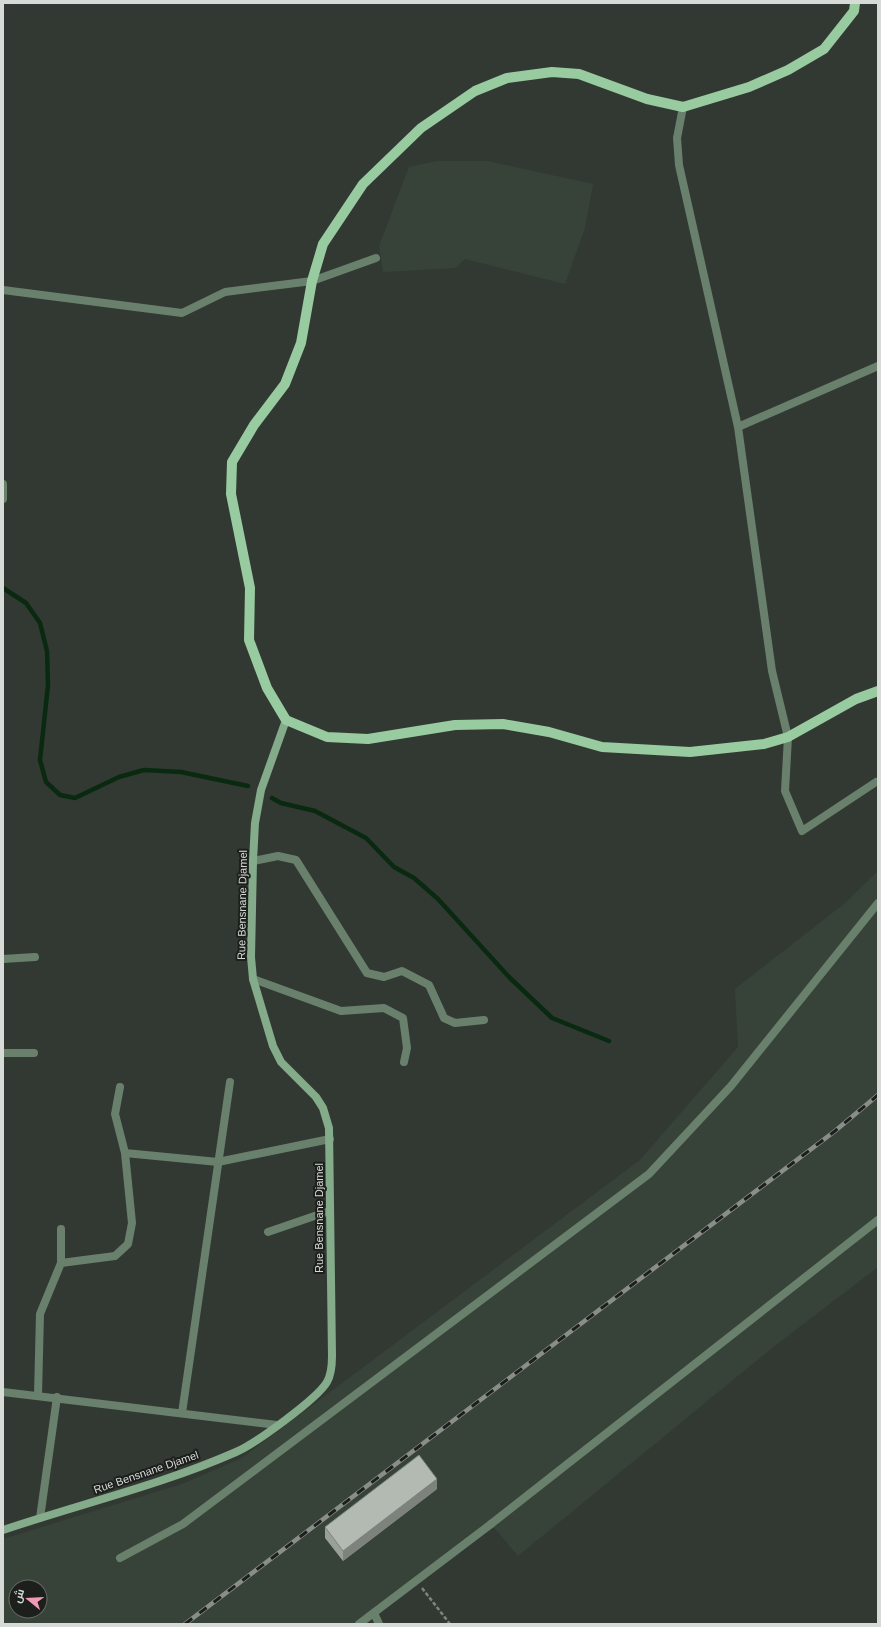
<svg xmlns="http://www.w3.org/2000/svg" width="881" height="1627" font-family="Arial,Cairo,sans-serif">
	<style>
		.built { fill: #374338; fill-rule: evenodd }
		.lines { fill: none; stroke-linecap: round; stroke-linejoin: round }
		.stream { stroke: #0a2911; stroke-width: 4.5 }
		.path { stroke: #7e847f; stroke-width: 2.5; stroke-dasharray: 4 2; stroke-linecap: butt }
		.lane { stroke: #69816c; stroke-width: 8 }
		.street { stroke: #69816c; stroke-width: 8 }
		.secondary { stroke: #84ab8a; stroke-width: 8 }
		.primary { stroke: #98cba0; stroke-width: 10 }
		.rail-casing { stroke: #898e89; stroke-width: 4.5 }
		.rail { stroke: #1c1f1c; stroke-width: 3; stroke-dasharray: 9; stroke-linecap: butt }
		.wall { fill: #99a099 }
		.shaded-wall { fill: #7d827d }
		.building { fill: #b2bab2; stroke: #7d827d }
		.labels { text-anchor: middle; stroke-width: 4; stroke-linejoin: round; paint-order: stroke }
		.street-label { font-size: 11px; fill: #d7dbd7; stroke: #1c1f1c }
	</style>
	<rect width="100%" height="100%" fill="#323933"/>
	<path class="built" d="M437 161H487L593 184 585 228 565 284 465 259 455 268 383 272 379 246 409 167Z
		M878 871V1267L772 1348 518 1556 491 1524 359 1624H3V1539L182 1484 242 1458 640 1160 738 1047 735 989 845 903ZM16 1587H40V1611H16Z"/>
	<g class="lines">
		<path class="stream" d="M3 588 26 603 40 623 47 651 48 685 40 760 46 782 60 795 75 798 119 777 144 770 181 772 248 786
			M272 798 281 803 315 811 366 838 394 867 414 878 438 899 510 978 552 1018 609 1041"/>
		<path class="path" d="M422 1588 450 1624"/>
		<path class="lane" d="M788 737 785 791 802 831 876 782
			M491 1524 878 1220
			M120 1558 183 1524 649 1174 731 1086 878 903"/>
		<path class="street" d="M683 107 677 138 679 165 738 427 772 671 788 737
			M3 290 182 313 225 292 312 281 376 258
			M738 427 878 366
			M3 484V499
			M253 861 278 856 296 860 367 973 384 977 402 971 429 985 444 1018 455 1023 484 1020
			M3 959 35 957
			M253 979 341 1011 384 1008 403 1018 407 1048 404 1062
			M3 1053H34
			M125 1153 218 1162 330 1139
			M268 1232 329 1211
			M61 1263 115 1256 128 1244 132 1223 125 1153 115 1114 120 1087
			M3 1392 277 1425
			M38 1395 40 1314 61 1263V1229
			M182 1413 230 1082
			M40 1518 57 1397
			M374 1613 379 1624
			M359 1624 491 1524"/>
		<path class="secondary" d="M3 1530C80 1504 161 1485 236 1452 255 1444 317 1399 327 1382 331 1375 332 1364 332 1356L329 1128 323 1108 316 1097 281 1062 273 1046 253 979 251 957 253 861 255 823 261 790 286 720"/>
		<path class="primary" d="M855 3 854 11 824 49 788 70 749 87 683 107 647 99 579 74 552 72 507 78 475 91 421 128 363 184 323 244 312 281 301 343 285 384 254 425 232 462 231 494 250 588 249 640 267 688 286 720 327 737 368 739 455 725 503 724 549 732 602 747 690 752 764 744 788 737 856 699 878 691"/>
		<g class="rail-casing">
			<path id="rail" d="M185 1624 835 1131 878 1095"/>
		</g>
		<use href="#rail" class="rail"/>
	</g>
	<path class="wall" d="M437 1489 343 1561 325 1538V1527Z"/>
	<path class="shaded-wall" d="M437 1479V1489L343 1561V1551Z"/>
	<path class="building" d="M419 1455 437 1479 343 1551 325 1527Z"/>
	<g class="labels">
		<g class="street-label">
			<text transform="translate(242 905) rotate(-89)" y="4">Rue Bensnane Djamel</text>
			<text transform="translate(319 1218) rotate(-90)" y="4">Rue Bensnane Djamel</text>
			<text transform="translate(146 1472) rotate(-19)" y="4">Rue Bensnane Djamel</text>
		</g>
	</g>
	<rect width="881" height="1627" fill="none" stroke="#d7dbd7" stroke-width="8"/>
	<g transform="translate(28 1599) rotate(288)"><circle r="19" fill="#1c1f1c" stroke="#676a67"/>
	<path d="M0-3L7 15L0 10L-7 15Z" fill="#f09ab6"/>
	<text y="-6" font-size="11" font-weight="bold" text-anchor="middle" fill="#d7dbd7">ش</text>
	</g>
</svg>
